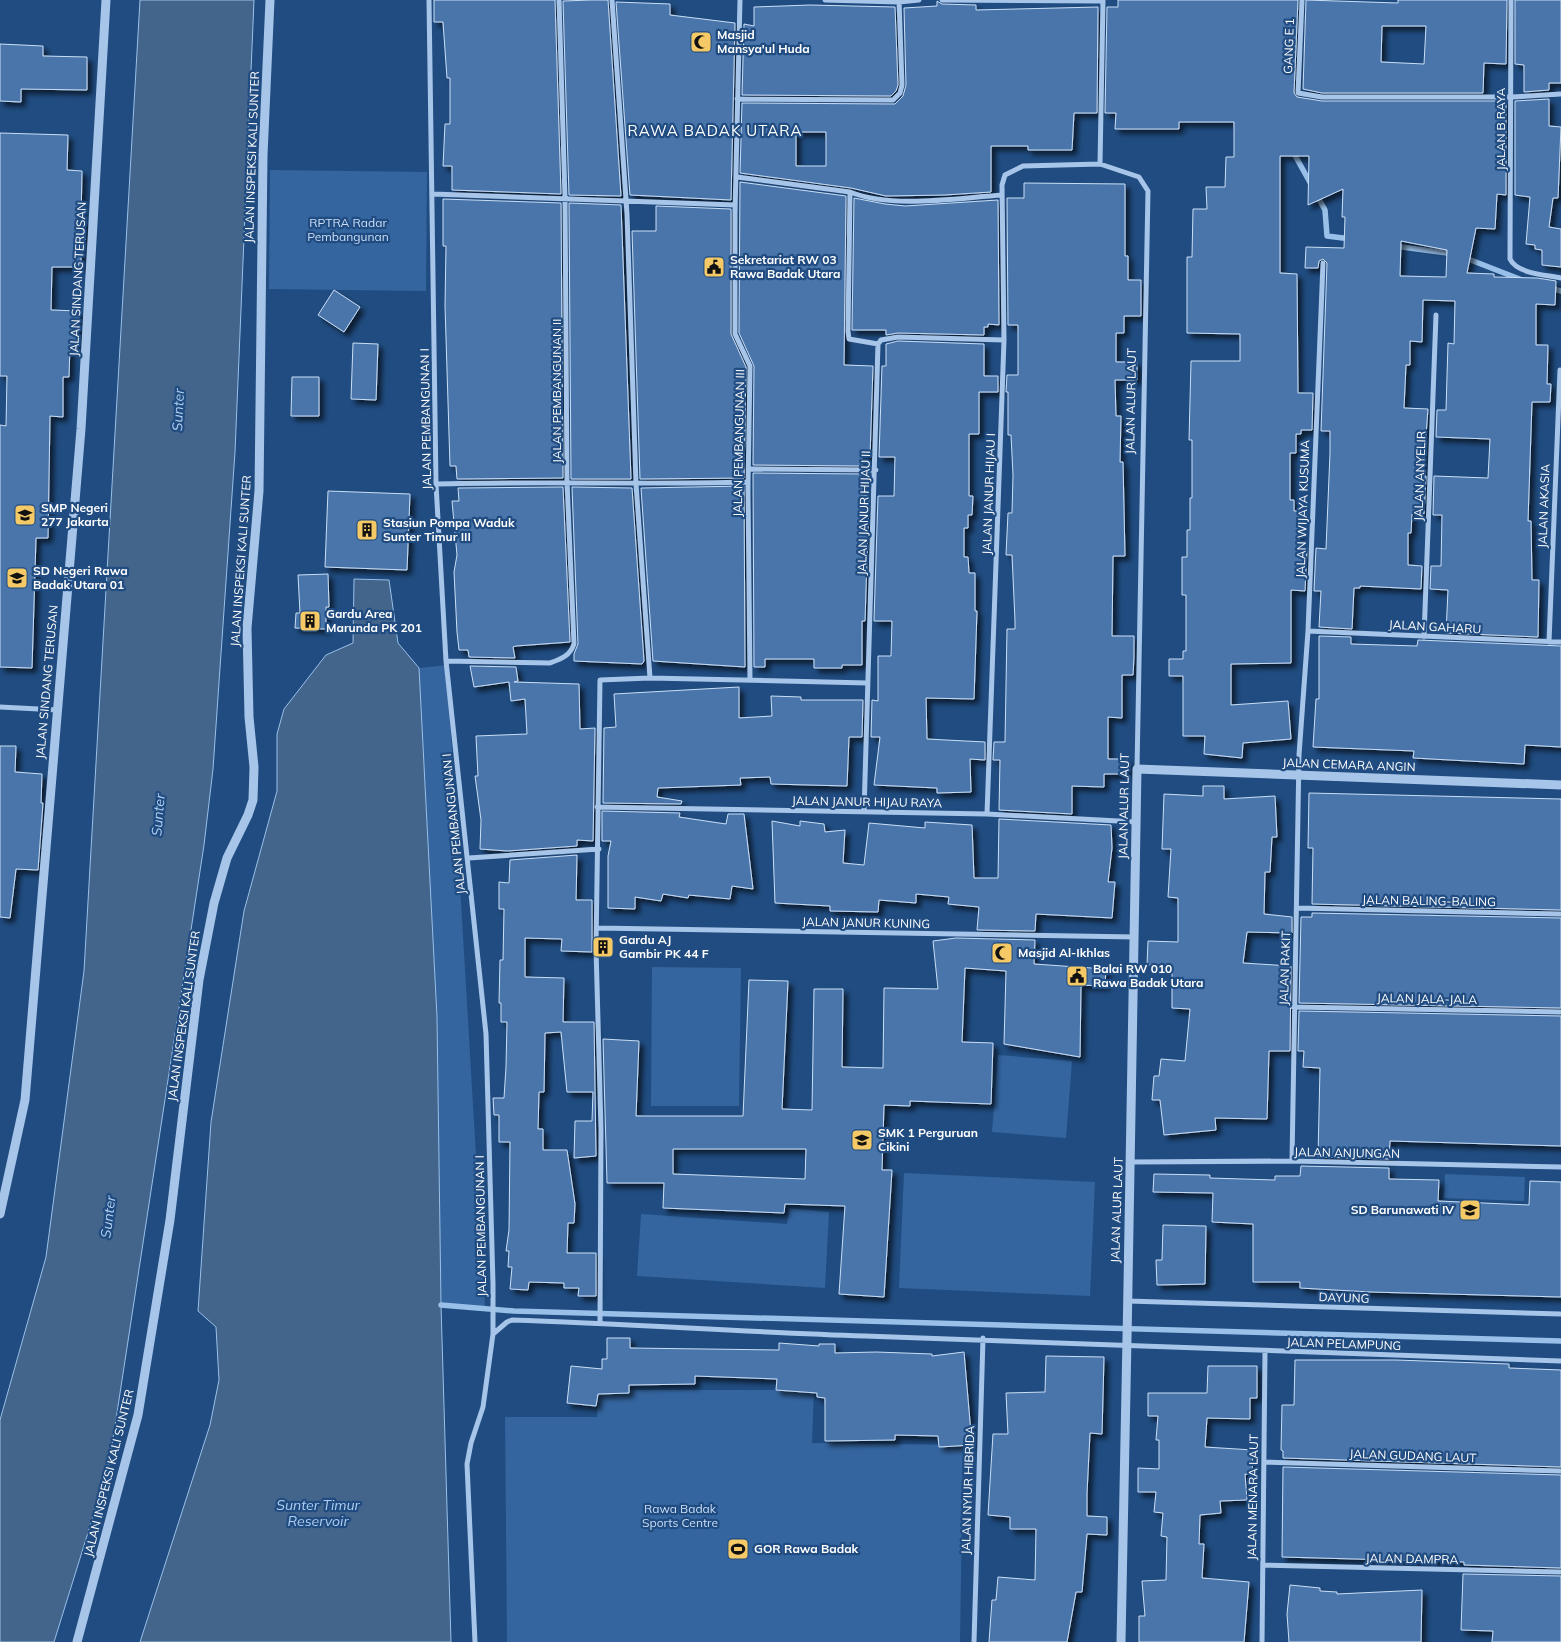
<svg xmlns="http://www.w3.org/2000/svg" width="1561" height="1642" font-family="Mulish,sans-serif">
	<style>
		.green { fill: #34659f }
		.water { fill: #44658b; stroke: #99c0e9 }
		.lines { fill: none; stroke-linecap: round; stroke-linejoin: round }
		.stream { stroke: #99c0e9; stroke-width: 5.5 }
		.building { fill: #4975aa; stroke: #cadef6; fill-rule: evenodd; filter: url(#shadow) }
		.minor { stroke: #a6c5e8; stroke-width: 5 }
		.tertiary { stroke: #a6c5e8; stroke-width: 9 }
		.labels { text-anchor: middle; stroke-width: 4.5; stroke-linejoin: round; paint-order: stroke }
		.poi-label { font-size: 12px; font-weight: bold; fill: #fff; stroke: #204c81; text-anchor: start }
		.street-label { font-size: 12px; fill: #fff; stroke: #204c81 }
		.park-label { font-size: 12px; fill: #cadef6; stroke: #204c81 }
		.water-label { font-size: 14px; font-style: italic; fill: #b1cff0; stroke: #204c81 }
		.quarter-label { font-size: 15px; letter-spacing: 1px; fill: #fff; stroke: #204c81 }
	</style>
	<defs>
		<filter id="shadow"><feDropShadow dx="4.5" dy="4.5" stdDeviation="2.5" flood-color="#0009"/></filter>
	</defs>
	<rect width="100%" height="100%" fill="#204c81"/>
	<path class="green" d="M270 170 427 172 426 291 269 289Z
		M447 665 485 1308 441 1305 437 1017 419 668Z
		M652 967 741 968 739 1106H651Z
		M998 1055 1072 1061 1066 1138 992 1132Z
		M904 1173 1095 1182 1090 1296 899 1288Z
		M1445 1174 1525 1177 1524 1201 1444 1198Z
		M789 1208 829 1212 825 1288 637 1276 641 1214 787 1224Z
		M598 1390H814L812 1443 963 1445 960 1642H507L505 1417H597Z"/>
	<path class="water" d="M140 0H254L235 452 213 769 204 845 109 1465 54 1642H0V1420L46 1257 84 971Z
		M354 579 389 580 398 643 419 668 437 1017 441 1305 451 1642H140L210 1425 219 1380 216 1327 198 1311 211 1122 244 911 277 791V734L284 709 326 655 353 643Z"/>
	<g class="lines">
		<path class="stream" d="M1292 150 1312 186
			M1316 194 1325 210 1327 236 1351 239
			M1394 246 1455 254
			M1463 257 1522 280
			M1550 288 1561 291
			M441 1305 514 1311 1561 1341"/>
	</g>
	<path class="building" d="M434 0H555L561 194 452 190V166H443L445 124H450V78H447L443 22H434Z
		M591 0H608L621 196 569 195 563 1Z
		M1118 0H1298L1294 93 1297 97 1322 101H1506V195L1497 194 1495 229 1476 228 1467 273 1494 274V277L1537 278 1556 281 1555 305 1536 304V345H1548L1547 384H1551L1550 402H1532L1528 521H1531L1532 580H1539L1538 637 1446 633 1448 590 1430 589 1431 566H1441L1442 515H1433L1434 476 1488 478 1490 439 1436 437 1437 410H1446L1448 343 1454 344 1455 301 1423 300 1422 342 1410 341V365H1406L1404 408 1428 409 1423 475 1426 476 1424 514H1412L1411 533H1408V565L1422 566 1421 589 1360 586V588H1354L1352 629 1319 627 1321 591H1314L1316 548 1326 549 1330 453V431H1321L1327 263 1323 259 1319 261 1318 268H1305L1306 247 1344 248 1345 217H1342L1343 189 1308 205 1309 156H1280V273L1297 274 1298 393H1313L1312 430H1301V434H1296V453H1290V500H1294V511H1299V548H1307L1305 591 1291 590V663L1231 664V705L1288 701 1291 739 1243 743 1242 758 1204 754 1205 736H1183V676H1169V659H1183V651H1186V595H1182V557H1187V530H1190V498H1192V440H1189L1191 361H1240V334L1187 333V257H1192L1193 209H1207L1206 187H1225L1226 157H1234V122H1179V129H1115L1116 113H1105L1107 7H1118ZM1401 241 1447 250 1446 277 1400 276Z
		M1306 0 1398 3V0H1507L1506 64 1484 63 1483 93H1322L1303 89ZM1382 26H1426L1424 64 1381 62Z
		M1515 0H1561V83H1549V90L1524 92V65L1515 64Z
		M937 1 942 4 976 5V10L1098 7 1097 113H1074L1072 150H1028V146H991V192L945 195 886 196 851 188 740 173 742 103 895 104 903 96 906 85 904 8 937 6ZM796 132H826V166H796Z
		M616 2 670 4V15L735 23 731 200 630 195Z
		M810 5 895 7 898 85 896 91 891 96 742 95 744 24 754 26V7Z
		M0 44 43 46V56L87 57V90L21 89V102L0 101Z
		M1549 99V126L1561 127 1558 198H1553L1549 227 1561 229V267L1542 265V250L1535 249V245L1526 244 1530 197 1515 195V101Z
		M0 133 68 135 67 170 82 171 81 220H85V240H81V267H52L51 310 79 311 78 344H70L69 377H63V417L50 416 48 538H36L32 668 0 667V425L6 426 7 376H0Z
		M740 182 846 196 844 365 873 366 870 457H862V466L753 465 754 366 739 333Z
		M1024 183 1125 184V256H1128V280H1141V316H1124V333H1116V362H1137V380H1115L1116 416H1121L1120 462H1123L1125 556H1113L1112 636H1134V657L1133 675H1122V718L1108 717V759H1127V774H1104V787L1072 786V814L999 810 1000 760H993L994 742H1005L1007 629H1015V621L1012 555H1006L1008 513H1012L1013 475 1011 435H1008V392H1006L1007 375H1018V325H1008L1007 198H1024Z
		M854 198 885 204 905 206 998 200 999 325 988 324V327H984V335L898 333 886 335V330H852Z
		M443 199 561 203 563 478 457 479 456 466H450L445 306 446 246H443Z
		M569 203 621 205 631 479H571Z
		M656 206 731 209V334L746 367 744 478 640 479 632 231H656Z
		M334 290 360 307 344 332 318 315Z
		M898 341 984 344V376H998V392H979V434H969V496H973L972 515H968V528H964V557H968L969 573H975V611H977L974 699 926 698 927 739 985 742V760L970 759 971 792 937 793V788L874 785 880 737H871L872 700 878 701V656H891L892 621H874L878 496H894L895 457H879L882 366H886V344Z
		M353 343 378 344 376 400 351 399Z
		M292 377H319V416H291Z
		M753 473 861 474 862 496H869L865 621H862V665H842V668H814V659H765V667H754Z
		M744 486 745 667 653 661 641 488Z
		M563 487 570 642 516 646 513 647 515 658 469 657 468 650H459L457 632 454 572 457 555 452 501H459L458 488Z
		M572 487 632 488 644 661 642 664 574 661V654L578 644Z
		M328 491 410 494 407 570 325 567Z
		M328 574 329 607H326V629L295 628 296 613H300L298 575Z
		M1319 636 1351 637V644L1417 646 1418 640 1561 646V747L1525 745 1524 764 1413 758 1414 751 1313 747 1316 699H1319Z
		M470 666 516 667 518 681 514 682 579 684 580 729 595 728 593 841 577 840V846L507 851 480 849 481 820 475 776H478L476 736 527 734 525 699 511 701 509 682 474 687Z
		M739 687V718L772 716 771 696 801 697V700H863L862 737H849L847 786 771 784 770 777 740 778 741 785 658 788 657 797 682 801 681 804 603 803 604 728 616 727 614 694Z
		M0 746H16L15 772 42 774 41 803H43L38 870 16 869 10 918 0 917Z
		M1203 786H1224V799L1275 796 1277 837H1272L1270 872H1265L1264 914 1292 917V933L1247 932 1243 963 1291 966 1290 1051H1269L1267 1119 1215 1118 1216 1130 1164 1135 1160 1100H1152L1154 1076H1159L1161 1059 1185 1061 1190 1009 1172 1008V966L1147 965 1148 941 1178 942V898L1168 897 1171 849H1162L1164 794 1203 796Z
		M1309 793 1561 799V910L1312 904 1313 848H1308Z
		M602 811 680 813 679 817 726 824 728 814H744L753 889 732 886 730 899 689 895 688 898 663 894 661 901 635 897V909L608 908V856L611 841H602Z
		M999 819 1111 825 1112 848 1108 882H1115L1112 918 1036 914 1035 931 977 930 979 907 948 904 949 897 916 894V903L879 900 878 912 830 911V906L775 903 772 821 800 826V821L824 824 825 832 845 830 843 863 864 865 869 823 925 828V822L972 825 974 878H998Z
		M577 855 576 900H592V952L561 951 562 939 525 938V977L564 978 563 1022H594L596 1156 574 1158 575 1121H592L593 1092H567L561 1032 545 1033 544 1092H539L538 1129H543V1150H567L575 1204 574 1223H568L567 1253H596V1296H578L579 1288H564V1283L529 1282 528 1290 510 1289 512 1267H508L509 1251H506L509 1230 510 1142H499V1115H494L493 1098H504L506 1067 507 1022H501V1003H499L500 960H503L504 909H499V882L509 883 510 860Z
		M1312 913 1561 918V1008L1299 1003 1301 917H1312Z
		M956 938 1035 940 1034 964 1106 969 1105 986 1081 985 1080 1057 1004 1044 1006 971 965 968 962 1042 993 1043 991 1104 910 1101V1106L884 1105 882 1170H892L884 1297 839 1294 845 1206 785 1204 784 1213 663 1208 664 1183H607L603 1039 639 1041 636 1116H743L749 980 788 981 782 1109 812 1110 814 989H843L842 1067 883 1068 884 988 938 989 933 941ZM673 1149H806L805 1179 673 1174Z
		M1299 1011 1561 1016V1146L1390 1141 1389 1159 1318 1157 1320 1068 1303 1067 1304 1051H1298Z
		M1301 1166 1389 1168V1179L1439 1180 1438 1201 1529 1205 1530 1181 1561 1182V1297L1370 1292 1300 1288V1282H1253V1224L1212 1222 1213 1193 1153 1192 1154 1174 1210 1175V1178L1275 1180V1176H1300Z
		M1163 1225 1206 1226 1205 1284 1157 1285 1156 1260H1162Z
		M607 1338H630V1348L779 1350V1343L819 1346V1344H835V1353L876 1352 932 1354V1356L964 1352 972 1445 939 1447 938 1436 895 1435V1440L825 1441V1398L817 1397V1393L776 1390 777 1379 695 1376V1384L629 1385V1393L598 1394 596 1406 567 1403 571 1366 602 1369V1359H607Z
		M1046 1356 1104 1357 1102 1434 1090 1433 1087 1493V1516L1107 1517V1535L1087 1534 1082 1592H1076L1067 1642H989L992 1600H996L998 1577 1035 1580 1036 1529H1010V1517L988 1515 993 1434H1008L1006 1393 1045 1392Z
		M1295 1360H1396L1509 1364V1368L1561 1370V1467L1283 1458V1451L1281 1450 1282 1405H1294Z
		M1208 1366H1257V1398H1250V1419L1207 1418 1205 1447 1253 1450 1252 1475 1245 1474 1247 1500 1220 1501 1221 1513 1200 1515 1199 1544H1204L1202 1578 1249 1582 1244 1642H1139V1616H1145L1142 1581 1166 1580 1167 1537 1161 1536 1163 1513 1154 1512 1156 1492H1138V1468L1159 1469V1440H1156L1158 1416H1148V1393H1207Z
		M1283 1467 1561 1475V1568L1464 1565V1562L1282 1557Z
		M1463 1574 1561 1576V1642H1492L1493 1631 1461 1630Z
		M1290 1585 1320 1588V1591L1337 1592V1594L1422 1590 1421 1642H1289L1287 1614Z"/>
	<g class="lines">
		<path class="minor" d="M429 0 436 484 446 661 486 1034 493 1284V1334L483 1407 471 1443 467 1464 475 1642
			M612 0 627 214 636 484 650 678
			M740 0 735 213V334L750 366 748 488 750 680
			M825 0 899 2 919 0
			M942 0 1103 1
			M1103 0 1100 164 1139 177 1148 191 1137 769
			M1302 0 1298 93 1322 97H1512L1561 94
			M1511 0 1510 259C1517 274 1547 275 1561 278
			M737 99 893 100 900 93 902 85 899 0
			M737 177 850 192C893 209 956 198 1002 195
			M850 192 848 331 849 339 878 344
			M433 194 735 205
			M748 469 876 470
			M436 484C540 481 644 485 748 482
			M1308 631 1561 642
			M1424 637 1436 315
			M1549 642 1560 370
			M446 661 550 663C561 659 570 656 574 644L567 482 565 198 559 0
			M0 707 58 710
			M597 807 987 814 1137 822
			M864 812 878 344 881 340 898 337 1004 340
			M987 814 1004 340 1002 185 1005 175 1023 166 1100 164
			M469 858 599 849
			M1297 908 1561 914
			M597 928 1135 937
			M1293 1007 1561 1012
			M1292 1161 1299 755 1308 631 1323 263
			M1132 1162 1292 1161 1561 1167
			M1127 1301 1561 1314
			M600 1323 601 1130 596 948 600 680 650 678 868 683
			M493 1334 507 1322 512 1320C630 1324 747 1332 865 1336 1097 1343 1329 1354 1561 1361
			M1264 1462 1561 1471
			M1263 1565 1561 1572
			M974 1642 983 1338
			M1262 1642 1265 1352"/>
		<path class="tertiary" d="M0 1214 25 1100 81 429 106 0
			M77 1642 138 1415 170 1220 199 980 214 903 227 858 248 815 253 800 254 767 249 717 247 628 259 491 263 155 270 0
			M1121 1642C1126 1351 1134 1060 1137 769L1561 785"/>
	</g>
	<defs>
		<g id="mosque-square" transform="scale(1.125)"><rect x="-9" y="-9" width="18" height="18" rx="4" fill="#f5ca66" stroke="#204c81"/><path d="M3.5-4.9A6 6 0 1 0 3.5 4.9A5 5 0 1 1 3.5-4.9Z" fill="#111"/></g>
		<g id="civic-square" transform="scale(1.125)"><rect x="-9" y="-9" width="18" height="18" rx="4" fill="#f5ca66" stroke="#204c81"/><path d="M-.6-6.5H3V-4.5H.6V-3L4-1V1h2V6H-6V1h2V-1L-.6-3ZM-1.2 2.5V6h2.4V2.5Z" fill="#111"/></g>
		<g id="school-square" transform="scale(1.125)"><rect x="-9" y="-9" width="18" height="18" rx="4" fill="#f5ca66" stroke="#204c81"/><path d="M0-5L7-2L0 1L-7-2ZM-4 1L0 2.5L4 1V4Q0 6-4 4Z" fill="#111"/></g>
		<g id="building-square" transform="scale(1.125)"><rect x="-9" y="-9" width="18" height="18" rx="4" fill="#f5ca66" stroke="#204c81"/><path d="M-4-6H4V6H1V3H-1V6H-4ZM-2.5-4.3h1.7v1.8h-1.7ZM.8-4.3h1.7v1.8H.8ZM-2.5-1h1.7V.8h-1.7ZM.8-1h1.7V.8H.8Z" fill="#111"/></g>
		<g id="stadium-square" transform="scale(1.125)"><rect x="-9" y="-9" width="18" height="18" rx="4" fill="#f5ca66" stroke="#204c81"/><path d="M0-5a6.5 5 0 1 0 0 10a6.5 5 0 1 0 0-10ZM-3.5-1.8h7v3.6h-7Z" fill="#111"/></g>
	</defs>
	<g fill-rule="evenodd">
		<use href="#mosque-square" x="701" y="42"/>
		<use href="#civic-square" x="714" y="267"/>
		<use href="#school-square" x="25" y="515"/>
		<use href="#building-square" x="367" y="530"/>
		<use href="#school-square" x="17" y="578"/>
		<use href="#building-square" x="310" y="621"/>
		<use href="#building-square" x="603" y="947"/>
		<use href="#mosque-square" x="1002" y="953"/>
		<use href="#civic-square" x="1077" y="976"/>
		<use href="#school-square" x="862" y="1140"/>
		<use href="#school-square" x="1470" y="1210"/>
		<use href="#stadium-square" x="738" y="1549"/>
	</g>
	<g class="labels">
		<g class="poi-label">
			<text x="717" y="39">Masjid<tspan x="717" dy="14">Mansya'ul Huda</tspan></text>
			<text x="730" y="264">Sekretariat RW 03<tspan x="730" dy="14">Rawa Badak Utara</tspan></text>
			<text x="41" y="512">SMP Negeri<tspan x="41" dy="14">277 Jakarta</tspan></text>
			<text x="383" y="527">Stasiun Pompa Waduk<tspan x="383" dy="14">Sunter Timur III</tspan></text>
			<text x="33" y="575">SD Negeri Rawa<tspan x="33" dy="14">Badak Utara 01</tspan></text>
			<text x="326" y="618">Gardu Area<tspan x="326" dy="14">Marunda PK 201</tspan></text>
			<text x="619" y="944">Gardu AJ<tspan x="619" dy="14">Gambir PK 44 F</tspan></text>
			<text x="1018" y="957">Masjid Al-Ikhlas</text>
			<text x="1093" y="973">Balai RW 010<tspan x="1093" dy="14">Rawa Badak Utara</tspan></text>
			<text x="878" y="1137">SMK 1 Perguruan<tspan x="878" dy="14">Cikini</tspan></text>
			<text x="1454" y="1214" text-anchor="end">SD Barunawati IV</text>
			<text x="754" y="1553">GOR Rawa Badak</text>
		</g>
		<g class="street-label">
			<text transform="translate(1289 46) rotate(-88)" y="4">GANG E 1</text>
			<text transform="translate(1501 129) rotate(-90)" y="4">JALAN B RAYA</text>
			<text transform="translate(252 157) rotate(-88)" y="4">JALAN INSPEKSI KALI SUNTER</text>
			<text transform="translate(78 279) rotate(-87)" y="4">JALAN SINDANG TERUSAN</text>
			<text transform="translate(557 391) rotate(-90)" y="4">JALAN PEMBANGUNAN II</text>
			<text transform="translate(1131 401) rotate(-89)" y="4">JALAN ALUR LAUT</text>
			<text transform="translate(426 419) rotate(-91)" y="4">JALAN PEMBANGUNAN I</text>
			<text transform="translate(739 443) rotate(-89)" y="4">JALAN PEMBANGUNAN III</text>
			<text transform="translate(1420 476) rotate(-88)" y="4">JALAN ANYELIR</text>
			<text transform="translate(989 494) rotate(-88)" y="4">JALAN JANUR HIJAU I</text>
			<text transform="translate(1544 506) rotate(-88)" y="4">JALAN AKASIA</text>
			<text transform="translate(1303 509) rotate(-88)" y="4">JALAN WIJAYA KUSUMA</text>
			<text transform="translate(864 513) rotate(-88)" y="4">JALAN JANUR HIJAU II</text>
			<text transform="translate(241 561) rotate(-86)" y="4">JALAN INSPEKSI KALI SUNTER</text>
			<text transform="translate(1435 627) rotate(3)" y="4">JALAN GAHARU</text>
			<text transform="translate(47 682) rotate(-85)" y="4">JALAN SINDANG TERUSAN</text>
			<text transform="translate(1349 765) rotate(2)" y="4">JALAN CEMARA ANGIN</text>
			<text transform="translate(867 802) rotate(1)" y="4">JALAN JANUR HIJAU RAYA</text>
			<text transform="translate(1124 806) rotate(-89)" y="4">JALAN ALUR LAUT</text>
			<text transform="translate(454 824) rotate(-96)" y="4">JALAN PEMBANGUNAN I</text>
			<text transform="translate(1429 901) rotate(1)" y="4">JALAN BALING-BALING</text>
			<text transform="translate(866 923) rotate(1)" y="4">JALAN JANUR KUNING</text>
			<text transform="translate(1285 968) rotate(-88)" y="4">JALAN RAKIT</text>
			<text transform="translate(1427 999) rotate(1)" y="4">JALAN JALA-JALA</text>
			<text transform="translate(184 1016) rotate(-82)" y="4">JALAN INSPEKSI KALI SUNTER</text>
			<text transform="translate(1347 1153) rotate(1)" y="4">JALAN ANJUNGAN</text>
			<text transform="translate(1117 1210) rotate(-88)" y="4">JALAN ALUR LAUT</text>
			<text transform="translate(481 1226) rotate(-91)" y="4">JALAN PEMBANGUNAN I</text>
			<text transform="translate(1344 1298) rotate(2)" y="4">DAYUNG</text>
			<text transform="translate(1344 1344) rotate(2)" y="4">JALAN PELAMPUNG</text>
			<text transform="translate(1413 1456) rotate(2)" y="4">JALAN GUDANG LAUT</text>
			<text transform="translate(109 1473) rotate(-76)" y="4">JALAN INSPEKSI KALI SUNTER</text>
			<text transform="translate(968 1490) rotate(-88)" y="4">JALAN NYIUR HIBRIDA</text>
			<text transform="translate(1253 1497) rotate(-89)" y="4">JALAN MENARA LAUT</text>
			<text transform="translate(1412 1559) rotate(1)" y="4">JALAN DAMPRA</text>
		</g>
		<g class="park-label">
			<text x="348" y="227">RPTRA Radar<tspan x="348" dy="14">Pembangunan</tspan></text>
			<text x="680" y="1513">Rawa Badak<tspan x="680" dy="14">Sports Centre</tspan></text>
		</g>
		<g class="water-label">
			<text transform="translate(178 410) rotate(-87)" y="5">Sunter</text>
			<text transform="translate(158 815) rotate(-85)" y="5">Sunter</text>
			<text transform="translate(108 1217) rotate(-83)" y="5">Sunter</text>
			<text x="318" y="1510">Sunter Timur<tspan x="318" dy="16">Reservoir</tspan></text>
		</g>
		<g class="quarter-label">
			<text x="715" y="136">RAWA BADAK UTARA</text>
		</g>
	</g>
</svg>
